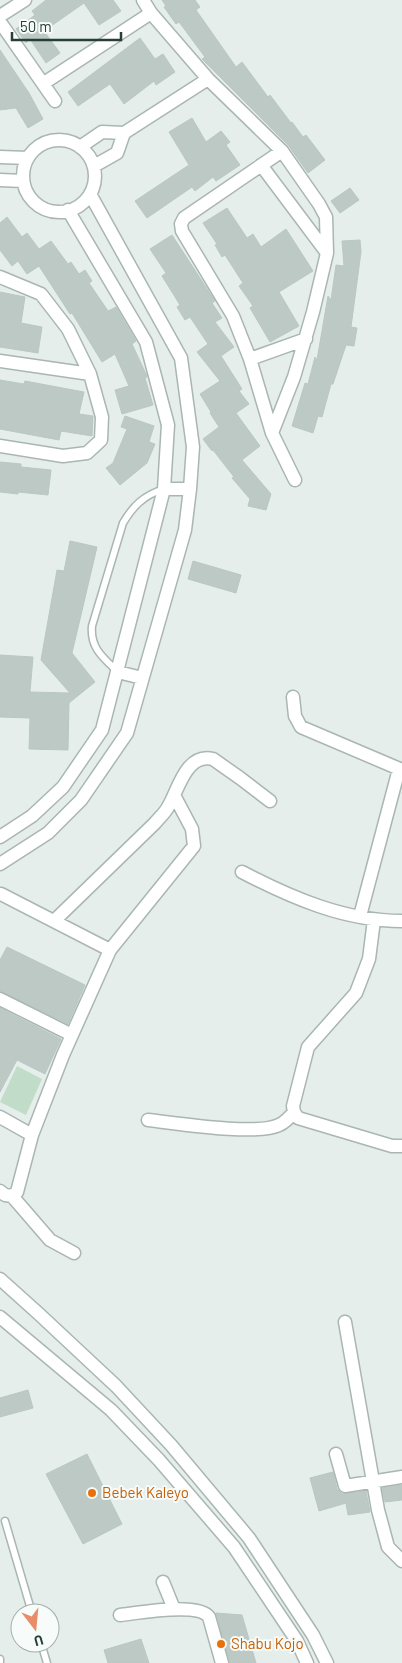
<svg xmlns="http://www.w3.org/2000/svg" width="402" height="1663" font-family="Barlow,sans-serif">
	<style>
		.green { fill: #c1ddc9 }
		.building { fill: #bcc9c4; stroke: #b9c8c2 }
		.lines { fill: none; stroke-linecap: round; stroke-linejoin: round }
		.lane-casing { stroke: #a9b6b2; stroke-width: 9 }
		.street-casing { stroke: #a9b6b2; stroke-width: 15 }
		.lane { stroke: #fff; stroke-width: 6 }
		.street { stroke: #fff; stroke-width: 12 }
		.food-dot { fill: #e8710a; stroke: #f7fbf9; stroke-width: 2 }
		.labels { text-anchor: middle; stroke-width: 4; stroke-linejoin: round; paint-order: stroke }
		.food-label { font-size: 15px; fill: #c56008; stroke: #f7fbf9; text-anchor: start }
	</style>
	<rect width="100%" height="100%" fill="#e6eeeb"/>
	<path class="green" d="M17 1066 42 1079 26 1115 0 1102Z"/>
	<path class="building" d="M46 0H113L121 11 99 25 84 3 44 31 60 53 46 63 30 39 26 43 16 29 35 15 32 11Z
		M162 0H195L200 7 196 10 236 67 242 62 268 97 270 95 291 123 292 122 303 137 306 135 325 160 308 173 288 145 202 59 205 57 179 22 176 24 164 7 166 6Z
		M140 38 155 59 163 54 175 72 156 85 154 81 124 104 110 84 78 106 68 92Z
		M0 50 29 93 43 119 28 128 16 108 0 110Z
		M192 118 206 142 221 131 230 142 226 145 240 165 216 181 213 177 195 191 192 187 147 218 135 201 189 165 169 132Z
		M350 188 359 200 340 213 331 201Z
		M227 208 247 238 253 234 261 247 286 229 313 271 279 292 299 326 270 342 250 308 253 306 239 286 243 283 225 255 222 257 215 245 217 244 203 223Z
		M7 217 22 237 27 233 39 249 51 241 68 264 71 262 79 274 85 270 92 281 89 283 108 311 116 307 136 341 132 344 146 374 147 377 145 378 153 405 122 414 115 390 129 386 115 354 102 362 72 313 70 314 39 266 27 274 18 261 12 266 0 250V223Z
		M172 235 215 301 212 303 222 318 215 322 234 347 221 356 242 389 239 391 249 404 236 413 260 446 242 460 271 494 266 510 248 506 250 499 232 478 234 477 213 450 212 451 203 439 219 427 210 413 211 412 200 394 220 381 197 352 208 344 190 317 185 320 177 307 180 305 162 276 166 273 150 249Z
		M360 240 361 252 351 327 357 328 354 346 346 345 333 384H331L322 417 318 416 313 433 292 426 305 383 308 384 315 357 317 360 328 296 331 300 336 265 344 266 342 241Z
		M0 292 25 297 21 323 42 327 38 353 0 347Z
		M0 380 24 384 25 381 84 392 79 414 93 416 92 436 61 431 59 440 0 429Z
		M125 416 154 426 149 442 155 444 147 463 120 485 106 468 113 463 127 429 121 427Z
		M0 462 21 464V467L51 470 48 495 18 492V494L0 492Z
		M70 541 97 547 72 653 95 682 69 703 68 750 29 749 30 718 0 717V655L33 657 30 692 70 693 41 660 57 570 64 571Z
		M193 561 241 575 236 593 188 579Z
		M7 947 85 985 68 1024 0 991V960Z
		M0 1008 61 1039 45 1074 17 1060 0 1092Z
		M28 1390 33 1408 0 1417V1398Z
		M87 1454 122 1524 83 1544 46 1474Z
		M333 1472 337 1489 342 1494 366 1491 370 1512 348 1515 346 1503 319 1511 310 1478Z
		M402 1485V1500L385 1502 382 1488Z
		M216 1613 242 1615 256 1663H230Z
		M141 1639 149 1663H108L104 1650Z"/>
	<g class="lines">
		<g class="lane-casing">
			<path id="lane" d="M117 671C102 657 90 647 92 626L123 523C133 506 144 495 164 489
				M5 1521 32 1613
				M41 1643 47 1663
				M0 1659V1663"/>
		</g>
		<g class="street-casing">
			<path id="street" d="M143 0 151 13 208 79 282 151 319 204 326 217 327 253 313 312 294 377 272 433
				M0 16 25 0
				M0 22 55 101
				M44 83 151 13
				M23 176a36 36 0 1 1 72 0a36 36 0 1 1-72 0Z
				M80 147 102 132 124 133 208 79
				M282 151 184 218 181 224 182 231 233 316 250 359 272 433 295 480
				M0 157 28 158
				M261 165 327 253
				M94 166 117 153 124 133
				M0 180 23 181
				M0 277 41 294 68 329 90 374 102 417 101 440 87 453 63 456 0 446
				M250 359 306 339
				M0 361 90 374
				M164 489H190
				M118 672 142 678
				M293 697 295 716 301 727 402 770
				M0 837 32 816 63 787 102 730 164 489 168 425 146 342 68 210
				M0 864 48 833 81 800 127 733 185 530 190 489 193 447 181 358 90 194
				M242 872C292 898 345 921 402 921
				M1 894 110 950
				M360 916 399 769
				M374 920 369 959 356 993 308 1047 293 1106 294 1112 298 1118 392 1146H402
				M54 921 155 823C159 818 165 813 168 807 178 791 186 752 213 759L240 778 270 801
				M0 999 72 1035
				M0 1117 32 1135
				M148 1120C176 1123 256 1136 279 1125 286 1122 290 1117 294 1112
				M0 1191 5 1195 12 1196 50 1240 74 1253
				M12 1196 17 1192 32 1135 63 1055 110 950 194 846 192 829 174 795
				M0 1279 39 1314 116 1386 171 1445 249 1538 313 1635 327 1663
				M0 1317 111 1410 159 1460 234 1547 297 1641 307 1663
				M345 1322 378 1510 388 1547 402 1561
				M336 1454 345 1486 402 1477
				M163 1582 174 1609
				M120 1615C138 1613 198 1602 209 1617L222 1663"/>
		</g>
		<use href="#lane" class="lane"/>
		<use href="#street" class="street"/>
	</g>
	<g class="food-dot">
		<circle cx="92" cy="1493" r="5"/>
		<circle cx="221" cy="1644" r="5"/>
	</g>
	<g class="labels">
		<g class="food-label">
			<text x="102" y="1498">Bebek Kaleyo</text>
			<text x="231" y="1649">Shabu Kojo</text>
		</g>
	</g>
	<g transform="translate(35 1628) rotate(164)"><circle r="24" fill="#f7fbf9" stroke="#a3b0ac"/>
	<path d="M0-4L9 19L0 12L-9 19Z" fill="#e88c6a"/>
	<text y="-8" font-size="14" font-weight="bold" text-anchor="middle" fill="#263f39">U</text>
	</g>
	<path d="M12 32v8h109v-8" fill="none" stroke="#263f39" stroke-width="2.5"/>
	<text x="20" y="32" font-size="15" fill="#263f39" stroke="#f7fbf9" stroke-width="4" paint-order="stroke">50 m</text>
</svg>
